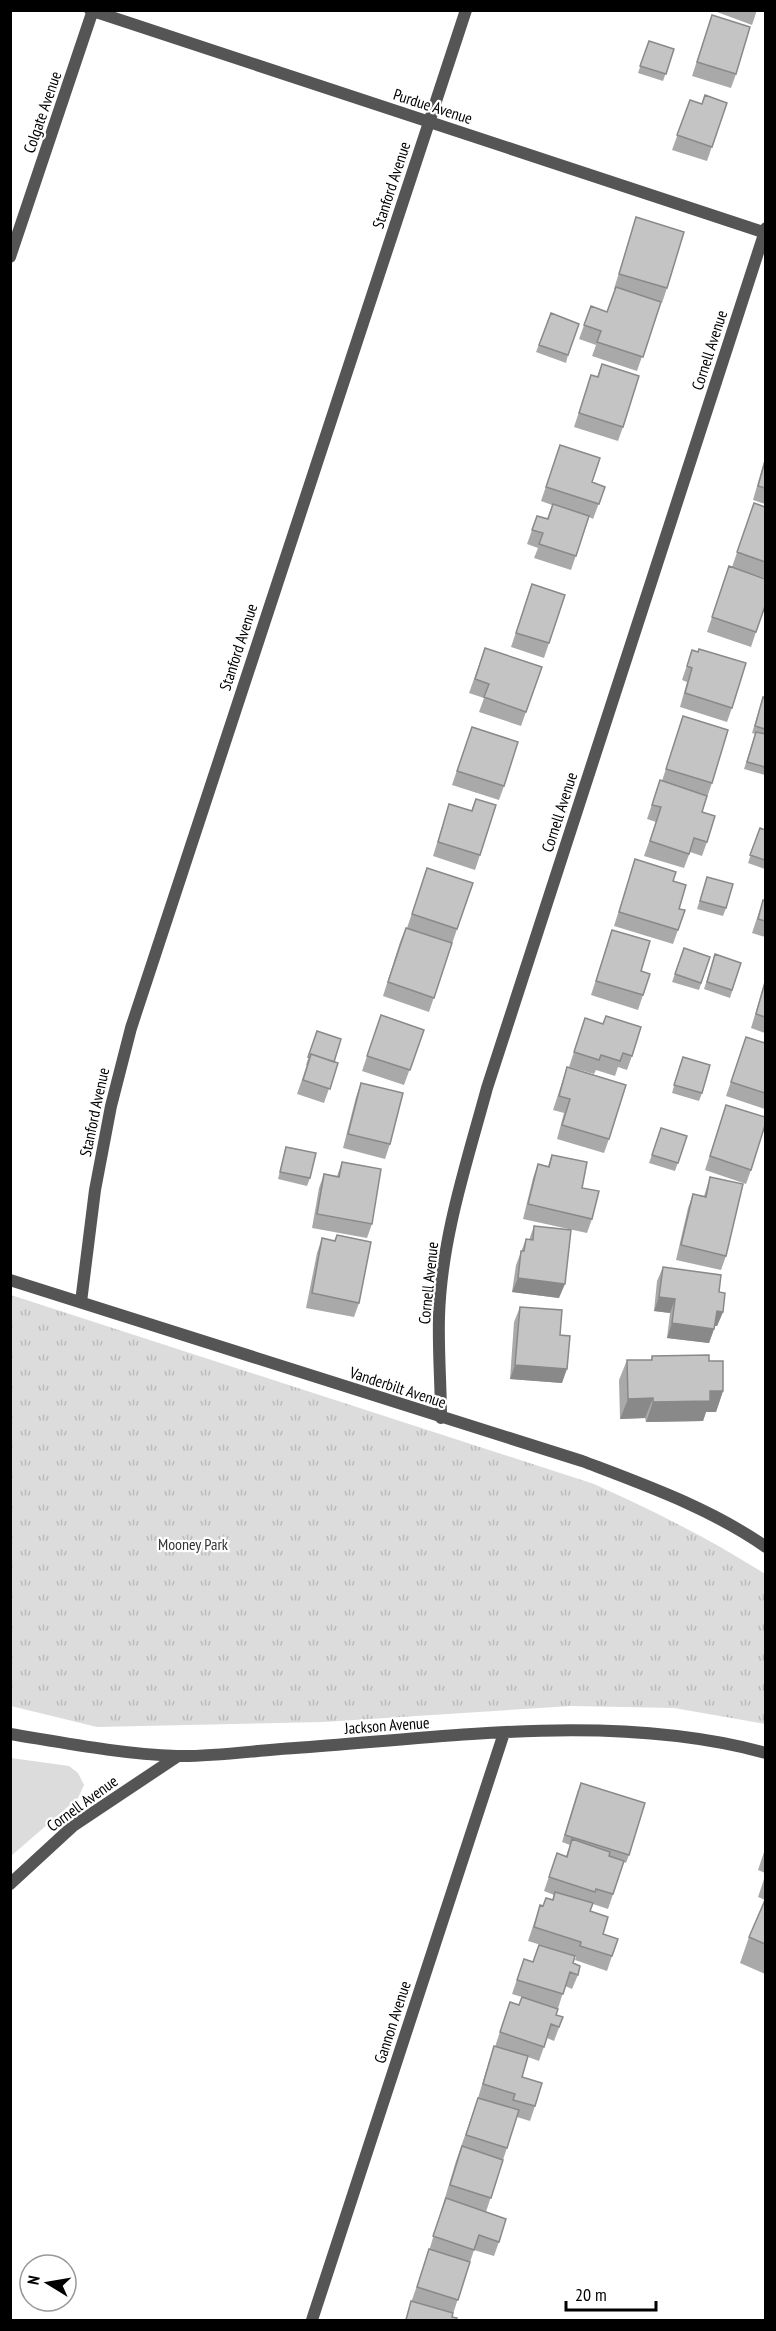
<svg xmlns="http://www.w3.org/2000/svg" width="776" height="2331" font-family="'PT Sans Narrow',sans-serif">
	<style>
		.green { fill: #dcdcdc }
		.park { fill: url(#park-tufts) }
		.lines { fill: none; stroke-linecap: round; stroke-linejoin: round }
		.street { stroke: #555; stroke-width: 12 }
		.wall { fill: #a9a9a9 }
		.shaded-wall { fill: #898989 }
		.building { fill: #c4c4c4; stroke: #898989; stroke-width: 1.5 }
		.labels { text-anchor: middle; stroke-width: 4.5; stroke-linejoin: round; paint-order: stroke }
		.street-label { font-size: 16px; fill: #000; stroke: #fff }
		.park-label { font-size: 16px; fill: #333; stroke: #fff }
	</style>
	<defs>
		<pattern id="park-tufts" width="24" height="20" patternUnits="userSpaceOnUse" patternTransform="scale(1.5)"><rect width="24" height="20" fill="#dcdcdc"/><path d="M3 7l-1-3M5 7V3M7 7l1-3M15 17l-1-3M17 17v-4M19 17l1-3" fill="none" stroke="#bbb"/></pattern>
	</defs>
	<rect width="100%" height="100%" fill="#fff"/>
	<path class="green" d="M11 1758 69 1766 78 1773 84 1785 78 1798 11 1856Z"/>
	<path class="park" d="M11 1295 594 1484C654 1511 710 1539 765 1574V1724L674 1708 571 1706 323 1722 97 1727 11 1706Z"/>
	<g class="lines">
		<path class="street" d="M90 10 766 233
			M10 257 93 10
			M10 1280 582 1461C645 1485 710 1508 766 1547
			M81 1302 95 1190 111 1106 131 1028 466 10
			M441 1418C441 1385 438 1351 439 1317 441 1239 467 1162 487 1088L766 228
			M10 1734C65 1743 121 1754 177 1756 214 1757 258 1750 295 1748 449 1737 615 1712 766 1753
			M10 1884 73 1826 178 1756
			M312 2320 504 1733"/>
	</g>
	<path class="wall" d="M718 10H757L752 25 717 12Z
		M712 15 736 74 731 88 692 76Z
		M649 41 674 49 663 81 638 73Z
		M690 100 702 104 727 103 707 161 672 150Z
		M636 217 667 288 662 303 661 302 637 371 592 356 596 345 579 339 591 306 607 312 615 289H614Z
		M551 313 568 355 566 363 536 352Z
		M602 364 623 427 618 441 574 427 591 375 597 377Z
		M560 445 592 482 605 487 593 519 589 517 571 570 534 558 538 548 527 544 537 516 547 519 552 505 541 501Z
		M765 458V504L753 500Z
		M754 503 765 507V578L732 567Z
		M729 566 756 632 751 647 707 632Z
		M532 584 549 643 544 658 511 647Z
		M485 648 542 667 521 726 479 712 484 698 469 693Z
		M692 650 698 652 732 708 727 722 680 707 687 682 682 680Z
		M763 697 765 698V775L744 769 755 734 752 733Z
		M683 716 712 783 702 812 707 842 702 856 690 852 684 868 644 856 656 822 647 819 660 780 662 781Z
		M467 741 504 786 499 800 452 785Z
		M476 799 480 855 475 870 433 856 449 804 471 811Z
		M760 828 765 830V869L748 863Z
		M635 859 673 881 679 909 678 930 673 944 614 926Z
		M427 868 457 929 429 1012 383 996 400 942 406 928H407Z
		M707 877 726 908 723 916 697 909Z
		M763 900 765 901V937L752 933Z
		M612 930 641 971 643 995 638 1010 591 995Z
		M684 948 710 957 699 990 672 982Z
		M715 954 741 963 730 998 704 989Z
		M765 981V1033L751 1028Z
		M381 1015 424 1030 404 1085 362 1071Z
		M585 1018 632 1056 627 1070 618 1067 615 1076 596 1070 594 1074 569 1067Z
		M317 1031 334 1062 338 1063 324 1103 297 1094 307 1065H306Z
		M746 1037 765 1043V1109L726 1096Z
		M680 1065 702 1093 699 1101 672 1093Z
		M567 1067 609 1139 604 1153 557 1139 564 1113 553 1110Z
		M361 1083 390 1144 385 1159 343 1148 356 1097Z
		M726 1105 751 1170 746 1184 705 1170Z
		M661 1128 687 1136 675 1171 649 1163Z
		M286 1147 310 1178 307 1186 278 1179Z
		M552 1155 582 1188 592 1219 587 1233 523 1219 533 1178 538 1164 548 1166Z
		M342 1162 372 1224 367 1238 312 1228 319 1188 324 1174 337 1176Z
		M710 1177 726 1256 721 1270 676 1260 688 1208 693 1194 704 1196Z
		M534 1226 559 1298 512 1292 516 1265 526 1239 529 1240Z
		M337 1235 359 1303 354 1317 306 1308 317 1253 322 1238 334 1241Z
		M663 1267 719 1292 723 1312 717 1326H715L709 1343 667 1338 670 1313 654 1311 657 1281Z
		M520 1307 560 1335 562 1383 510 1379 514 1322Z
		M652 1356 709 1361 723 1391 716 1412H706L703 1421 646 1422 645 1418 620 1419 619 1380 627 1360H651Z
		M578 1790 629 1855 626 1863 624 1862 608 1909 593 1904 590 1911 603 1934 612 1956 607 1971 575 1960 576 1957 575 1956 573 1963 578 1975 572 1989 565 1986 556 2015 563 2017 554 2041 547 2038 539 2061 528 2057 522 2077 535 2106 530 2121 517 2117 486 2212 499 2242 494 2256 474 2250 452 2317 456 2320H405L429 2251 456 2161 478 2098 489 2061 495 2047 505 2016 510 2002 519 2005 522 1997 512 1994 524 1959 533 1962 539 1945 557 1950 528 1941 540 1905 543 1906 552 1900 554 1895 544 1891 557 1853 566 1856 570 1845 562 1842Z
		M765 1849V1873L758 1870Z
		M765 1876V1974L740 1963 749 1937 765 1900 758 1897Z"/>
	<path class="shaded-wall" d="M518 1278 565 1284 559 1298 512 1292Z
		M659 1297 675 1299 670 1313 654 1311Z
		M717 1311 723 1312 717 1326 711 1325Z
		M672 1323 714 1329 709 1343 667 1338Z
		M515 1365 567 1369 562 1383 510 1379Z
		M710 1391H723L716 1412H706L703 1421 646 1422 653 1402Z
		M653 1398 645 1418 620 1419 628 1399Z"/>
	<path class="building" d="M712 15 750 27 736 74 697 62Z
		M649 41 674 49 666 74 640 66Z
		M705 95 727 103 712 147 677 135 690 100 702 104Z
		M636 217 684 232 667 288 619 274Z
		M616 287 661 302 643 357 597 342 601 331 584 325 591 306 607 312Z
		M551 313 579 324 568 355 539 345Z
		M602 364 639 376 623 427 579 413 591 375 598 377Z
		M560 445 600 458 592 482 605 487 599 504 546 487Z
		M765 461V488L758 486Z
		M754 503 765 507V562L737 552Z
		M553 504 589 516 576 556 539 544 543 533 532 530 537 516 548 519Z
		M729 566 765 579V606L756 632 712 617Z
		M532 584 565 595 549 643 516 633Z
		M485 648 542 667 526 712 484 697 489 684 475 679Z
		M699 649 746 663 732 708 685 693 692 668 687 666 692 650 698 652Z
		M763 697 765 698V729L755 726Z
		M683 716 728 730 712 783 666 769Z
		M472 727 518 742 504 786 457 771Z
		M756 732 765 734V767L747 762Z
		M660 780 707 796 702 812 715 816 707 842 694 838 689 854 650 841 661 807 652 805Z
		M476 799 496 805 480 855 438 842 449 804 472 811Z
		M760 828 765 830V860L750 855Z
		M635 859 676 872 673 881 686 885 679 909 685 910 678 930 619 912Z
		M427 868 473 883 457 929 412 914Z
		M707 877 733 884 726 908 700 901Z
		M763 900 765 901V921L758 919Z
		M406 928 452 943 434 998 388 982Z
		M612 930 650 941 641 971 650 974 643 995 596 981Z
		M684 948 710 957 701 983 675 974Z
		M715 954 741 963 732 990 707 982Z
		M765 982V1017L756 1014Z
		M381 1015 424 1030 410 1070 367 1056Z
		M606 1016 641 1027 632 1056 623 1053 620 1061 601 1055 599 1060 574 1052 585 1018 603 1024Z
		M317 1031 341 1039 334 1062 311 1054 310 1058 308 1057Z
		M746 1037 765 1043V1093L731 1082Z
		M311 1054 338 1063 330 1089 303 1080Z
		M683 1057 710 1065 702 1093 674 1085Z
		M567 1067 626 1085 609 1139 562 1125 570 1099 559 1096Z
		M361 1083 403 1093 390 1144 348 1134Z
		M726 1105 765 1117V1125L751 1170 710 1156Z
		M661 1128 687 1136 678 1163 652 1155Z
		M286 1147 316 1153 310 1178 280 1172Z
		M552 1155 587 1162 582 1188 599 1191 592 1219 528 1204 538 1164 549 1167Z
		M342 1162 381 1169 372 1224 317 1214 324 1174 339 1177Z
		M710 1177 743 1184 726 1256 681 1245 693 1194 706 1197Z
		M534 1226 571 1230 565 1284 518 1278 521 1251H524L526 1239 533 1240Z
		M337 1235 371 1242 359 1303 312 1293 322 1238 335 1241Z
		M663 1267 721 1275 719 1292 725 1293 723 1312 717 1311 714 1329 672 1323 675 1299 659 1297Z
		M520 1307 562 1310 560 1335 570 1336 567 1369 515 1365Z
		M709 1355V1361H723V1391H710V1401L653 1402V1398L628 1399 627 1360H652V1356Z
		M581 1783 645 1803 629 1855 565 1835Z
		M572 1839 610 1852 609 1856 624 1861 613 1894 596 1889 595 1892 549 1877 557 1853 567 1857Z
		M555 1892 593 1903 590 1911 608 1917 603 1934 618 1939 612 1956 580 1946 581 1942 534 1927 540 1905 543 1906 546 1898 553 1900Z
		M765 1900V1944L749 1937Z
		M539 1945 575 1956 573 1963 580 1966 578 1975 570 1972 563 1994 517 1980 524 1959 533 1962Z
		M522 1997 558 2009 556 2015 563 2017 559 2027 551 2024 544 2047 500 2032 510 2002 519 2005Z
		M494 2046 528 2056 522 2077 542 2083 535 2106 513 2100 515 2094 483 2084Z
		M478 2098 519 2110 507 2148 466 2135Z
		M462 2146 503 2160 491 2198 450 2185Z
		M446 2198 506 2219 499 2242 479 2235 474 2250 433 2236Z
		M429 2249 470 2262 458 2300 417 2287Z
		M411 2301 453 2313 452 2317 457 2318 456 2320H406Z"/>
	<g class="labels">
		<g class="street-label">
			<text transform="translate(433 106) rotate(18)" y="6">Purdue Avenue</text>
			<text transform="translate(42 112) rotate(-71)" y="6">Colgate Avenue</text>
			<text transform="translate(391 185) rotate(-72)" y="6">Stanford Avenue</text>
			<text transform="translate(709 350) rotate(-72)" y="6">Cornell Avenue</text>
			<text transform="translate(238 647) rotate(-72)" y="6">Stanford Avenue</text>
			<text transform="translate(559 812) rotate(-72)" y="6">Cornell Avenue</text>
			<text transform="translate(94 1112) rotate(-78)" y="6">Stanford Avenue</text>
			<text transform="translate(428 1283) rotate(-84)" y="6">Cornell Avenue</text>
			<text transform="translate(398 1387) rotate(18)" y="6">Vanderbilt Avenue</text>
			<text transform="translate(387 1725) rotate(-4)" y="6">Jackson Avenue</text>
			<text transform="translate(82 1803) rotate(-36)" y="6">Cornell Avenue</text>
			<text transform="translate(392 2022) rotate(-72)" y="6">Gannon Avenue</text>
		</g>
		<g class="park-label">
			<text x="193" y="1550">Mooney Park</text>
		</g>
	</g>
	<rect width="776" height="2331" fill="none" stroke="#000000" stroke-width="24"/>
	<g transform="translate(48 2283) rotate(281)"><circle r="28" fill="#ffffff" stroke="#999999" stroke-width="1.5"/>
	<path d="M0-4.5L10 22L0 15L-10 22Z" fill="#000000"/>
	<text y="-9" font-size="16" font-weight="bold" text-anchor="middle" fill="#000000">N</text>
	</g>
	<path d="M566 2301v9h90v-9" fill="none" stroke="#000000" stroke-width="3"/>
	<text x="575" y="2301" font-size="18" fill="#000000" stroke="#ffffff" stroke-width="4.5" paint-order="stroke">20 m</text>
</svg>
